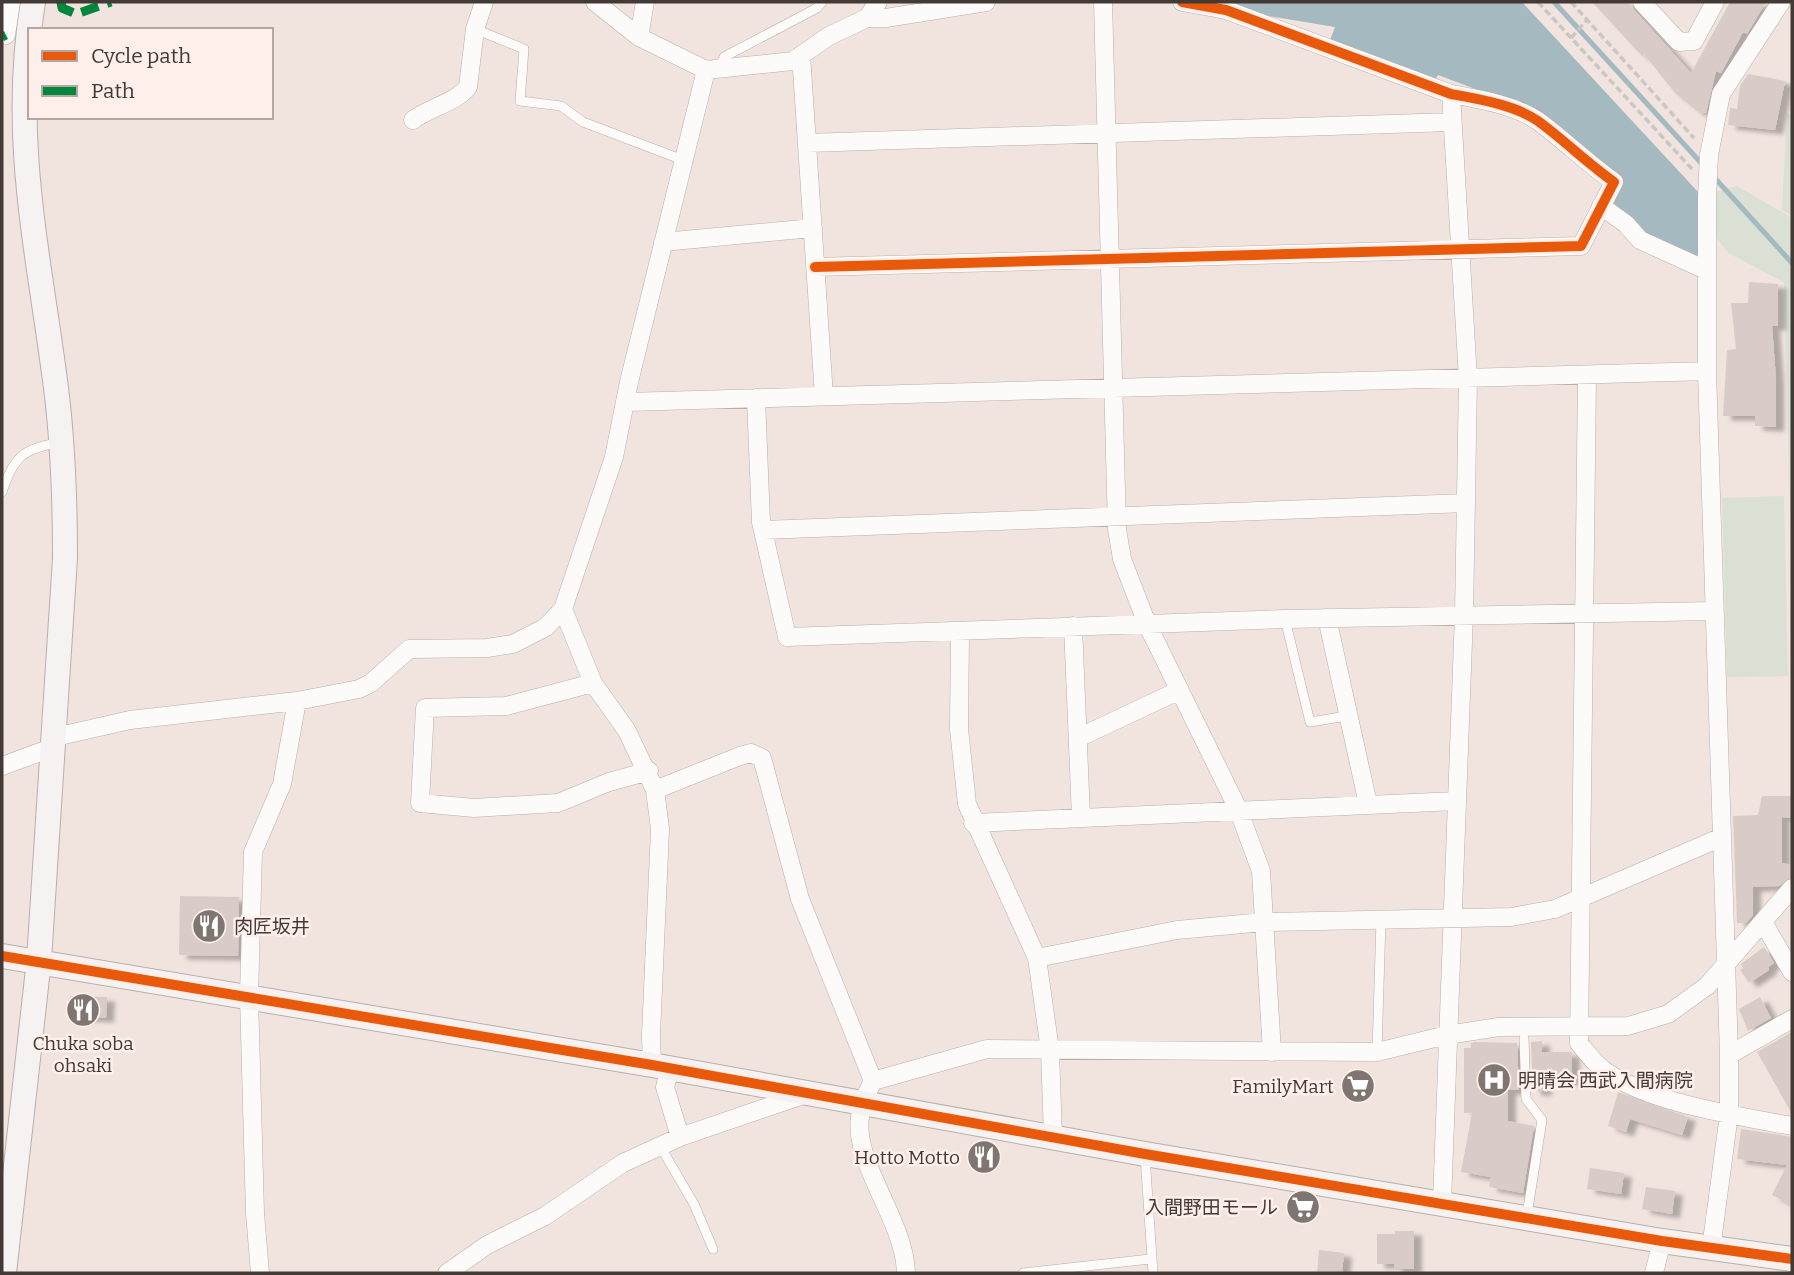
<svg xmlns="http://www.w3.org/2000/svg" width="1794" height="1275" font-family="Bitter,'Noto Sans JP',serif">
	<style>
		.green { fill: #dae0d3 }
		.water { fill: #a5b9c1 }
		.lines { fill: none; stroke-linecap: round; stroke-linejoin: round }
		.stream { stroke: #a5b9c1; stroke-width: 5 }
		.building { fill: #d9ccc8; filter: url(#shadow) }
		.lane-casing { stroke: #b8afab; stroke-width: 10 }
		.street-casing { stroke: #b8afab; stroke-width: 19 }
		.secondary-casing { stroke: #b8afab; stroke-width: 26 }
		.path { stroke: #cac7c5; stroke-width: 3.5; stroke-dasharray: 7 3.5; stroke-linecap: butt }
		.lane { stroke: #fdfbfa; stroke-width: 9 }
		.street { stroke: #fdfbfa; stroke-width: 18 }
		.secondary { stroke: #f6f2f1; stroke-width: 24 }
		.quiet { stroke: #00873e; stroke-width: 9; stroke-dasharray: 18 9; stroke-linecap: butt }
		.cycleway-casing { stroke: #ffefea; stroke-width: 15 }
		.cycleway { stroke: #e8590c; stroke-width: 10 }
		.labels { text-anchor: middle; stroke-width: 5; stroke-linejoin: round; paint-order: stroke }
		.poi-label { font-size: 19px; fill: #433a36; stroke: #ffefea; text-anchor: end }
	</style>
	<defs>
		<filter id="shadow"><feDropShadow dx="8" dy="4.5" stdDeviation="2" flood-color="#0004"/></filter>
	</defs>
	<rect width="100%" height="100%" fill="#f1e4df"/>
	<path class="green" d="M1787 113 1792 115V215L1782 210Z
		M1737 186 1792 218V583L1784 282 1728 253 1712 232V193Z
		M1784 496 1788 676 1727 677 1722 498Z"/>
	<path class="water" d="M1213 2H1522L1699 193V255L1696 258 1642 232 1611 203 1622 177 1569 141 1537 112 1438 75 1433 83 1329 43 1335 27 1256 14Z"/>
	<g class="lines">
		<path class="stream" d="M1554 2 1703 165
			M1712 175 1792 263"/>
	</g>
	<path class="building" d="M1592 2H1627L1691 73 1730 2H1766L1747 34 1743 32 1721 73 1716 71 1706 113 1697 111 1675 93 1644 54 1642 56Z
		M1748 74 1785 81 1775 130 1728 125 1730 108 1737 109 1740 86Z
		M1749 282 1778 284V326H1772L1776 380V427L1755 426V416H1723L1727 350 1736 349 1731 303H1748Z
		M1762 796H1792V818L1782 817V863L1792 865V877L1779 886 1753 887V915L1746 923H1737L1733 816 1758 815Z
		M180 896 239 897 238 956 179 955Z
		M1764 947 1774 963 1768 967 1769 970 1749 983 1740 970 1743 968 1741 964Z
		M70 996 107 997 106 1018 69 1016Z
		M1760 997 1771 1018 1748 1031 1739 1009Z
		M1792 1032V1114L1757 1052Z
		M1542 1041V1052H1572L1571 1081H1544V1091H1533L1531 1042Z
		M1475 1042 1517 1043 1519 1090H1508V1121L1534 1126 1523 1193 1489 1187 1491 1177 1461 1172 1472 1113H1464V1048H1471V1043Z
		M1618 1092 1688 1117 1682 1135 1630 1119 1626 1132 1608 1126Z
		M1741 1129 1792 1137V1205L1772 1195 1787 1165 1737 1159Z
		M1590 1168 1624 1173 1621 1194 1587 1189Z
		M1646 1187 1675 1191 1672 1214 1642 1209Z
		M1395 1231H1414V1269H1394V1264H1377V1234H1395Z
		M1319 1250 1344 1253 1342 1273H1317Z"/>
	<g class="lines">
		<g class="lane-casing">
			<path id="lane" d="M475 29 524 49 520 101 561 106 583 122 683 160
				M719 68 724 57 817 8 822 2
				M2 492C13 458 23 448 58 443
				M1285 619 1310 722 1347 716
				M1524 1038 1526 1099 1542 1120 1527 1215
				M1377 1052 1381 920
				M660 1146 694 1204 713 1249
				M1145 1156 1153 1273
				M1023 1273 1150 1259"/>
		</g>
		<g class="street-casing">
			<path id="street" d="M595 2 639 37 706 70 793 61 829 36 867 18 878 2
				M1103 2 1117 529 1122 559 1147 624 1238 809 1261 871 1272 1052
				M1642 2 1679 42 1694 41 1715 2
				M867 18H886L986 2
				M6 35 11 2
				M639 37 645 2
				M801 55 824 396
				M413 120C430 107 455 103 468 87L475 29 484 2
				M807 143 1451 122
				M1601 206 1626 224 1640 240 1706 270
				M663 242 813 228
				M815 267 1581 246 1614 182C1587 163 1564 140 1538 121 1515 105 1478 99 1451 94L1226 10 1182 2
				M1587 376 1579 1043C1587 1053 1595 1064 1605 1071 1649 1103 1739 1116 1792 1126
				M756 398 761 522 787 637 1285 619 1714 611
				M627 402 1707 371
				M763 530 1466 503
				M563 609 593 683 627 731 655 790 660 829 651 1035 652 1065
				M1327 618 1368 804
				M1073 626 1081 817
				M960 631 959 729 967 804 1037 958 1050 1050 1053 1137
				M593 683 506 706 425 708 420 803 474 808 558 803 609 782 649 771
				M55 737 130 720 297 701 359 689 371 683 409 649 487 648 513 644 546 627 563 609 614 457 629 382 706 70
				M1078 738 1180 690
				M2 766 54 747
				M655 790 740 756 751 753 762 758 800 899 873 1081
				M973 823 1456 801
				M1763 922 1792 972
				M1037 958 1177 930 1264 922 1511 917 1555 909 1722 837
				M1729 1055 1792 1019
				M670 1068 665 1087 680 1137
				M1442 1202 1464 615 1468 379 1451 94
				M1711 1249 1729 1114V1055L1707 371V197L1709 155 1721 94 1781 2
				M260 1273 255 1213 249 996 253 852 282 784 297 701
				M447 1273 487 1245 545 1216 623 1163 680 1137 806 1094
				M906 1273C905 1221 853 1163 860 1117 861 1104 867 1093 873 1081L987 1049 1377 1052 1447 1035 1499 1027 1628 1026 1668 1014 1707 986 1792 888
				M1654 1273 1662 1241"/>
		</g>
		<g class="secondary-casing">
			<path id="secondary" d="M2 956 652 1065 1145 1154 1662 1241 1792 1259
				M4 1273 39 960 65 558C65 501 63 444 56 388 39 254 10 138 33 2"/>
		</g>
		<path class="path" d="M1538 2 1692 169
			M1571 2 1694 138
			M1571 38 1587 20"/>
		<use href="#lane" class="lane"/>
		<use href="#street" class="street"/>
		<use href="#secondary" class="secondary"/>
		<path class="quiet" d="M61 2 62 8 76 14 111 2
			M2 37 6 35"/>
		<g class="cycleway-casing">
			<path id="cycleway" d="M815 267 1581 246 1614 182C1587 163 1564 140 1538 121 1515 105 1478 99 1451 94L1226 10 1182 2
				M2 956 652 1065 1145 1154 1662 1241 1792 1259"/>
		</g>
		<use href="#cycleway" class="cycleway"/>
	</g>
	<defs>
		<g id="restaurant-disc" transform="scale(1.75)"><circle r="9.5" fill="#807671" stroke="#ffefea"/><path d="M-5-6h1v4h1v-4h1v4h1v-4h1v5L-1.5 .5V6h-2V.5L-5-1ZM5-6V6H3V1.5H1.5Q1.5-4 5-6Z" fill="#fff"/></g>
		<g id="hospital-disc" transform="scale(1.75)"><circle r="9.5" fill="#807671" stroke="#ffefea"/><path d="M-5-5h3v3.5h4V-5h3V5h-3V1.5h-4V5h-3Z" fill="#fff"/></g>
		<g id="supermarket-disc" transform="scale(1.75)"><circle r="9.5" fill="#807671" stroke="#ffefea"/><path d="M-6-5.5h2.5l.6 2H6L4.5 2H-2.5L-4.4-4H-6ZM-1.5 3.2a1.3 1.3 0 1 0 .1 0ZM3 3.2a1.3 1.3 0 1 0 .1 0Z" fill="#fff"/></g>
	</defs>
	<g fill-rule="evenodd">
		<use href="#restaurant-disc" x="209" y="926"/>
		<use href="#restaurant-disc" x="83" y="1010"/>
		<use href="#hospital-disc" x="1494" y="1080"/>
		<use href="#supermarket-disc" x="1358" y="1086"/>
		<use href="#restaurant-disc" x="984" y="1157"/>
		<use href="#supermarket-disc" x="1303" y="1207"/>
	</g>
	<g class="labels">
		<g class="poi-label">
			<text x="234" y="933" text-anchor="start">肉匠坂井</text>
			<text x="83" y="1050" text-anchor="middle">Chuka soba<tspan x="83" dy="22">ohsaki</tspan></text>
			<text x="1518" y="1087" text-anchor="start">明晴会 西武入間病院</text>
			<text x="1334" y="1093">FamilyMart</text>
			<text x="960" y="1164">Hotto Motto</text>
			<text x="1278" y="1214">入間野田モール</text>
		</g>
	</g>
	<rect width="1794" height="1275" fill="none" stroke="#433a36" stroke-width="7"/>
	<rect x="28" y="28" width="245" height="91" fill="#ffefea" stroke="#b4a7a2" stroke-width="2"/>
	<rect x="42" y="51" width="35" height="10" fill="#e8590c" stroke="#b4a7a2" stroke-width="2"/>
	<text x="91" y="63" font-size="21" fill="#433a36">Cycle path</text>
	<rect x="42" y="86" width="35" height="10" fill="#00873e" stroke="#b4a7a2" stroke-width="2"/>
	<text x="91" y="98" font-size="21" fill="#433a36">Path</text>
</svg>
